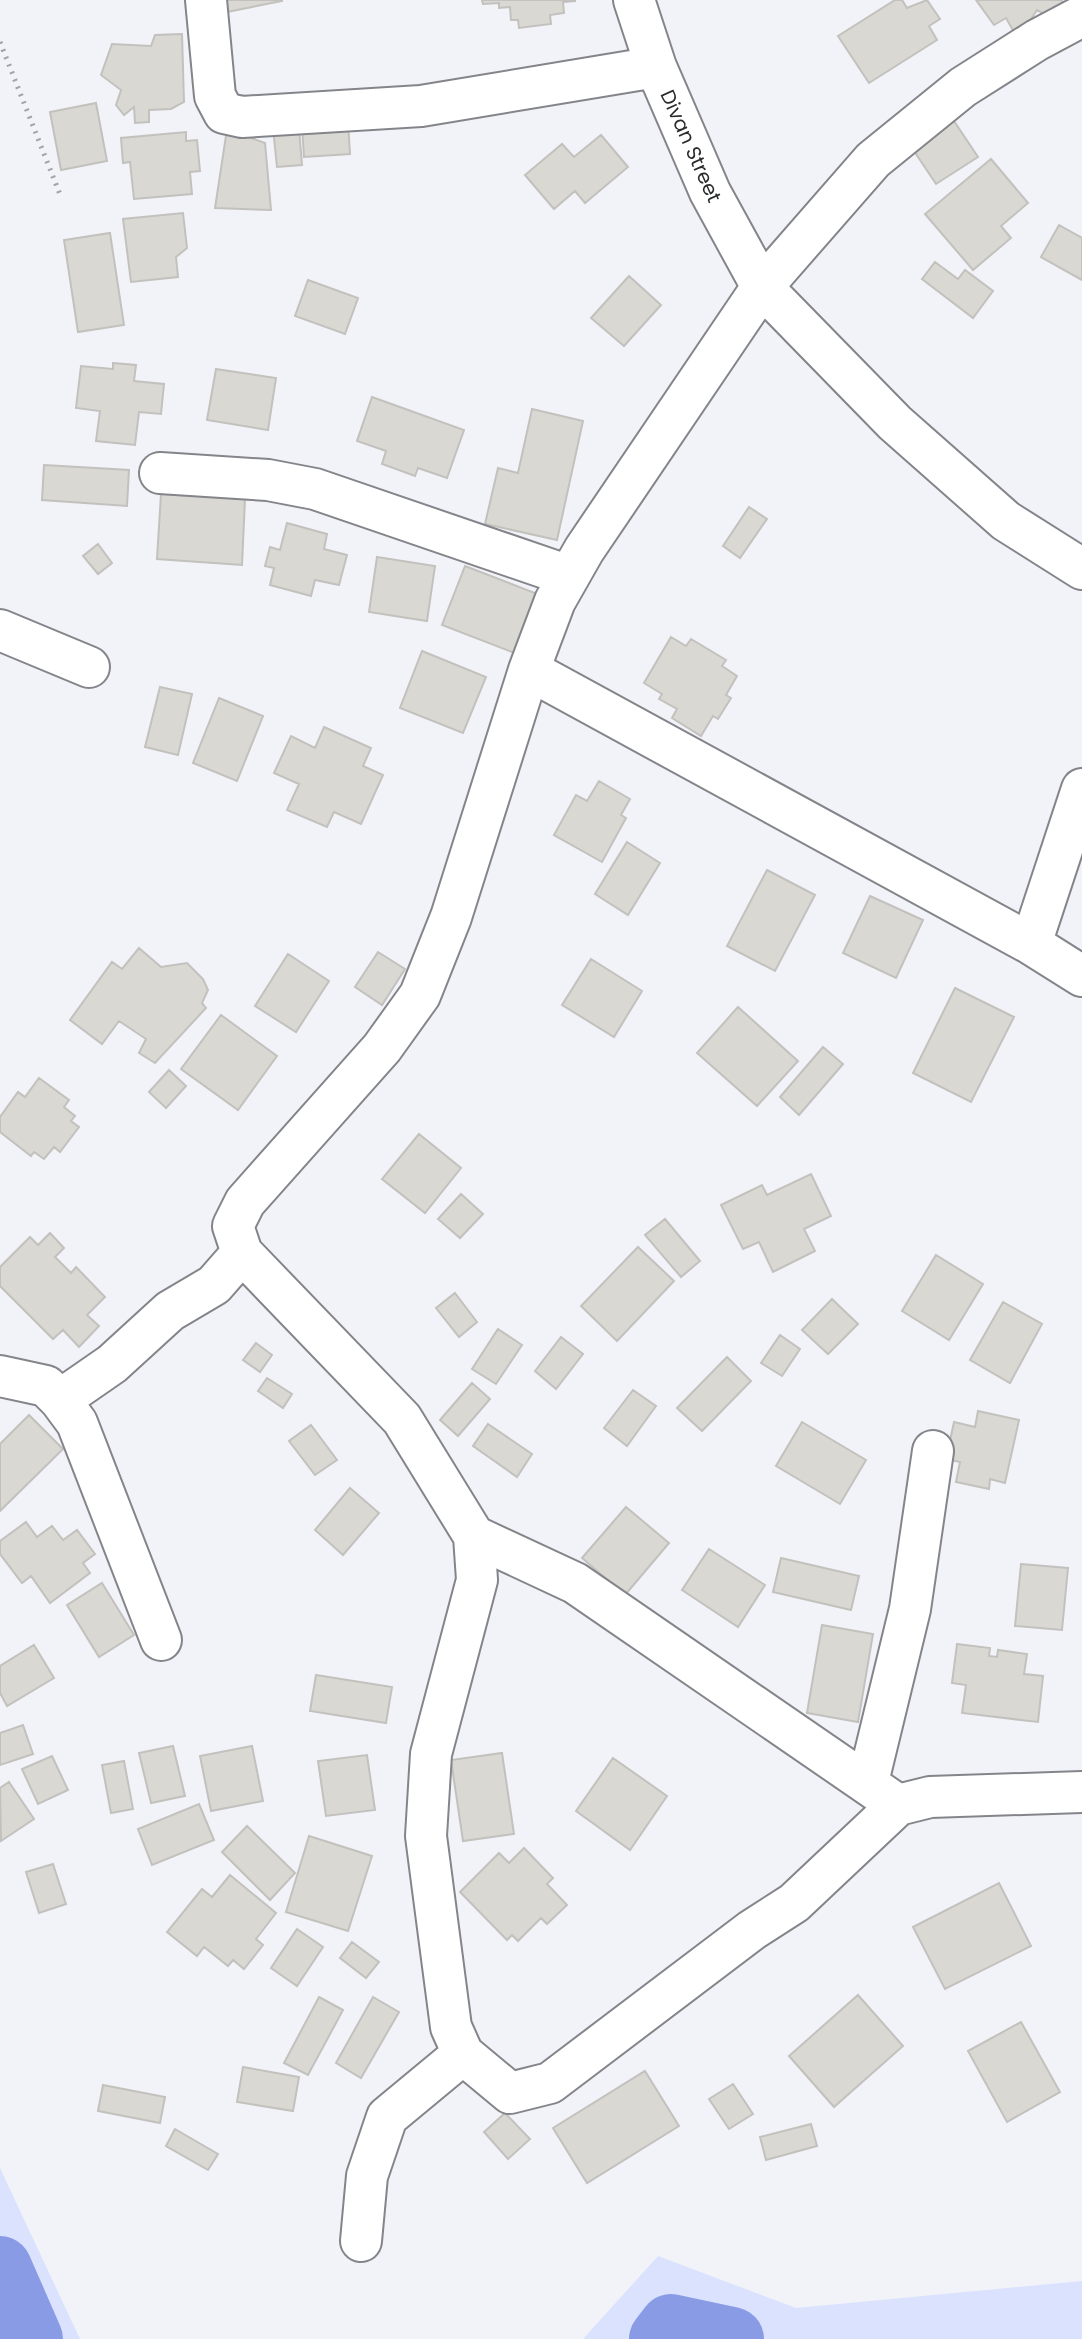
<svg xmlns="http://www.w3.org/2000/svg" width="1082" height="2339" font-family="Poppins,sans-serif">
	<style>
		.green { fill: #dae2fe }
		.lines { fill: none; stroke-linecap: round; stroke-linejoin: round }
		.river { stroke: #8a9be6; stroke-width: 64 }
		.building { fill: #dad8d3; stroke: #c3c1bd; stroke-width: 2 }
		.minor-casing { stroke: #84858a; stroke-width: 44 }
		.path { stroke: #a2a3a7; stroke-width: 5; stroke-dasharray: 2 6; stroke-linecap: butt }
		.minor { stroke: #fff; stroke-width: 40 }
		.labels { text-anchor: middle; stroke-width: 8; stroke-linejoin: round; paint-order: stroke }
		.street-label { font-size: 20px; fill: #2a2b2d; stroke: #fff }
	</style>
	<rect width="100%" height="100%" fill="#f2f3f8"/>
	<path class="green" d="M0 2168 80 2339H0Z
		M658 2256 796 2308 1082 2281V2339H583Z"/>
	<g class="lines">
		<path class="river" d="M0 2268 31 2339
			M661 2339 671 2326 732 2339"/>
	</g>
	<path class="building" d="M219 0H282V1L222 13Z
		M482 0H575V1L563 2 564 13 550 15 551 24 519 28 518 20H511L510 7 499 8V3L483 4Z
		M895 0H902L907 8 927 0 940 19 929 26 937 40 869 83 838 36Z
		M976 0H1061L1064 3 1049 17 1037 10 1018 39 1006 18 994 25Z
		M182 34 184 102 171 109 149 110V122L135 123 134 107 124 115 116 105 121 90 101 75 112 44 151 46 155 35Z
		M96 103 107 161 61 170 50 112Z
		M298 116 302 165 277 167 272 118Z
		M952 118 978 157 936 184 910 145Z
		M348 123 350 154 304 157 302 126Z
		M227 129 265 143 271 210 215 208Z
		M186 132V141L197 140 200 171 190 172 192 194 134 199 130 162 123 163 121 138Z
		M601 135 628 167 585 203 575 191 554 209 525 175 562 144 574 157Z
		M991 159 1028 203 1001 226 1011 238 973 270 925 214Z
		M183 213 187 248 176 257 178 277 131 282 123 219Z
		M1059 225 1082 238V280L1041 257Z
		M110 233 124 325 78 332 64 240Z
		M935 262 958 279 965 270 993 291 973 318 922 279Z
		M629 276 661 305 624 346 591 318Z
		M308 280 358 298 345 334 295 316Z
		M113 363 136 365 134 381 164 384 161 414 139 412 135 445 96 441 100 411 76 408 81 366 113 369Z
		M216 369 276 378 268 430 207 420Z
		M372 397 464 430 447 478 418 468 415 476 382 464 386 451 357 441Z
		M532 409 583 421 557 540 485 524 498 468 518 473Z
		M44 465 129 470 127 506 42 500Z
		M161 494 245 499 242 565 157 559Z
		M749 507 767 519 740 558 723 546Z
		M287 523 327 534 324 549 347 555 339 585 315 580 311 596 270 585 274 568 265 566 270 547 280 550Z
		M98 544 112 563 98 574 83 556Z
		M377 557 435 566 427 621 369 612Z
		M465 566 540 595 517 654 442 625Z
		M671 637 686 646 691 639 726 660 722 666 737 676 726 695 731 698 718 719 713 716 701 736 672 718 677 709 659 699 662 694 644 683Z
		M422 651 486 677 463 733 400 708Z
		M160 687 192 694 178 755 145 747Z
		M219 698 263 716 237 781 193 763Z
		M324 727 371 748 363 766 383 775 361 824 334 812 327 827 287 810 299 784 274 773 291 736 315 748Z
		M599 781 630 799 621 815 626 818 602 862 554 835 576 795 587 801Z
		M627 842 660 863 628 915 595 894Z
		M767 870 815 895 775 971 727 946Z
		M870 896 923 920 896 978 843 953Z
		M139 948 161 967 187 963 203 979 208 990 202 1003 206 1008 155 1063 139 1053 146 1039 119 1021 102 1044 70 1020 112 962 122 969Z
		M378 952 405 969 382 1005 355 987Z
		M288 954 329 981 296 1032 255 1006Z
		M591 959 642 991 614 1037 562 1005Z
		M955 988 1014 1017 971 1102 913 1073Z
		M738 1007 798 1061 757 1106 697 1053Z
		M221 1015 277 1056 238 1110 181 1069Z
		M823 1047 843 1064 799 1115 780 1097Z
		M169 1070 186 1086 166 1108 149 1092Z
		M39 1078 69 1100 64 1107 75 1116 71 1121 79 1127 60 1152 54 1147 44 1159 34 1152 31 1156 0 1132V1117L18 1092 25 1097Z
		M419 1134 461 1168 425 1213 382 1179Z
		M811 1174 831 1216 804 1229 815 1251 773 1272 759 1242 743 1249 721 1205 762 1185 767 1195Z
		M461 1194 483 1214 460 1238 438 1219Z
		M665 1219 700 1261 681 1277 645 1235Z
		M50 1233 64 1248 55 1257 71 1273 76 1267 105 1297 87 1315 99 1326 79 1347 63 1330 53 1339 0 1286V1267L30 1237 38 1245Z
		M638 1247 674 1281 617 1341 581 1306Z
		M936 1255 983 1284 949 1340 902 1311Z
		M455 1293 477 1322 459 1337 436 1308Z
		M832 1299 858 1324 828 1354 802 1330Z
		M1003 1302 1042 1324 1010 1383 970 1360Z
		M498 1329 522 1345 496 1384 472 1369Z
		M780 1335 800 1349 782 1376 761 1363Z
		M561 1337 583 1354 556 1389 535 1371Z
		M256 1343 272 1355 260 1372 243 1360Z
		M727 1357 751 1381 702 1431 677 1408Z
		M267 1378 292 1394 283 1408 258 1391Z
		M472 1383 490 1399 458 1436 440 1420Z
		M633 1390 656 1406 627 1446 604 1428Z
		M978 1411 1019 1420 1005 1483 990 1479 989 1489 956 1482 960 1462 946 1459 954 1422 975 1427Z
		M29 1415 63 1449 0 1511V1444Z
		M802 1422 866 1460 840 1504 776 1466Z
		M488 1424 532 1454 517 1477 473 1446Z
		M311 1425 337 1460 315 1475 289 1441Z
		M350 1488 379 1513 343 1555 315 1530Z
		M626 1507 669 1543 625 1595 582 1558Z
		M26 1522 37 1537 52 1526 63 1540 77 1530 95 1554 83 1563 90 1573 50 1603 31 1576 22 1583 0 1554V1541Z
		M709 1549 765 1585 738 1627 682 1590Z
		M781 1558 859 1576 851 1610 773 1592Z
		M1021 1564 1068 1568 1062 1630 1015 1626Z
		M102 1583 134 1635 99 1657 67 1605Z
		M822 1625 873 1634 858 1722 807 1713Z
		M957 1644 990 1648 989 1656 997 1657 998 1650 1027 1654 1024 1674 1043 1676 1038 1722 962 1713 966 1685 952 1683Z
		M34 1645 54 1678 7 1706 0 1693V1666Z
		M316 1675 392 1687 386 1723 310 1711Z
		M23 1725 33 1754 0 1765V1733Z
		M173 1746 185 1796 151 1803 139 1753Z
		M252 1746 263 1801 211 1811 200 1756Z
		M502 1753 514 1834 463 1841 451 1760Z
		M367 1755 375 1810 326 1816 318 1761Z
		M52 1756 68 1790 38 1804 22 1769Z
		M613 1758 667 1796 630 1850 576 1811Z
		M124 1761 133 1809 111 1813 102 1765Z
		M9 1782 34 1819 1 1841 0 1788Z
		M199 1804 214 1840 152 1865 138 1829Z
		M247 1826 295 1873 270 1900 222 1852Z
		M309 1836 372 1856 348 1931 286 1912Z
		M524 1848 553 1878 547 1884 567 1905 547 1924 541 1918 518 1941 512 1935 507 1940 460 1892 499 1853 509 1863Z
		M53 1864 66 1904 39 1913 26 1872Z
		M230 1875 276 1913 256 1939 263 1945 244 1969 233 1960 228 1966 204 1947 197 1956 167 1932 202 1889 212 1897Z
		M999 1883 1031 1946 945 1989 913 1927Z
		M297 1929 323 1947 297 1986 271 1968Z
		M352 1942 379 1962 366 1978 340 1958Z
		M858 1995 903 2046 834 2107 789 2056Z
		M319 1997 343 2010 308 2075 284 2063Z
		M373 1997 399 2012 361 2078 336 2063Z
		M1021 2022 1060 2092 1007 2122 968 2051Z
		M243 2067 299 2077 293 2111 237 2102Z
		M645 2071 679 2126 587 2183 553 2128Z
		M733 2084 753 2114 729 2129 709 2099Z
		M103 2085 165 2097 160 2123 98 2111Z
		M505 2113 530 2139 508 2159 484 2132Z
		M811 2124 817 2146 766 2160 760 2137Z
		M175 2129 218 2154 208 2170 166 2146Z"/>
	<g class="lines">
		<g class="minor-casing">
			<path id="minor" d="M206 0 215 96 224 113 242 117 421 106 656 67
				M634 0 656 67 710 192 762 287 895 423 1006 521 1082 569
				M160 473 268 480 315 489 569 576
				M0 630 89 667
				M529 670 1031 944 1082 976
				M1031 944 1082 789
				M242 1253 233 1226 245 1202 382 1048 420 995 451 917 529 670 555 601 584 550 762 287 873 160 963 87 1037 40 1082 16
				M0 1376 46 1386 60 1400 112 1364 170 1311 214 1285 242 1253 402 1419 474 1536 477 1580 431 1754 426 1836 451 2027 463 2054
				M60 1400 77 1423 161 1640
				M474 1536 575 1583 898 1805
				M868 1782 910 1609 933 1451
				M361 2241 367 2176 387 2117 463 2054 510 2093 550 2083 752 1930 794 1903 898 1805 930 1797 1082 1792"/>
		</g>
		<path class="path" d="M0 42 61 197"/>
		<use href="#minor" class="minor"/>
	</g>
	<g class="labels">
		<g class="street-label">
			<text transform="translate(691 146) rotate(66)" y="7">Divan Street</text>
		</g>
	</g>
</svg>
